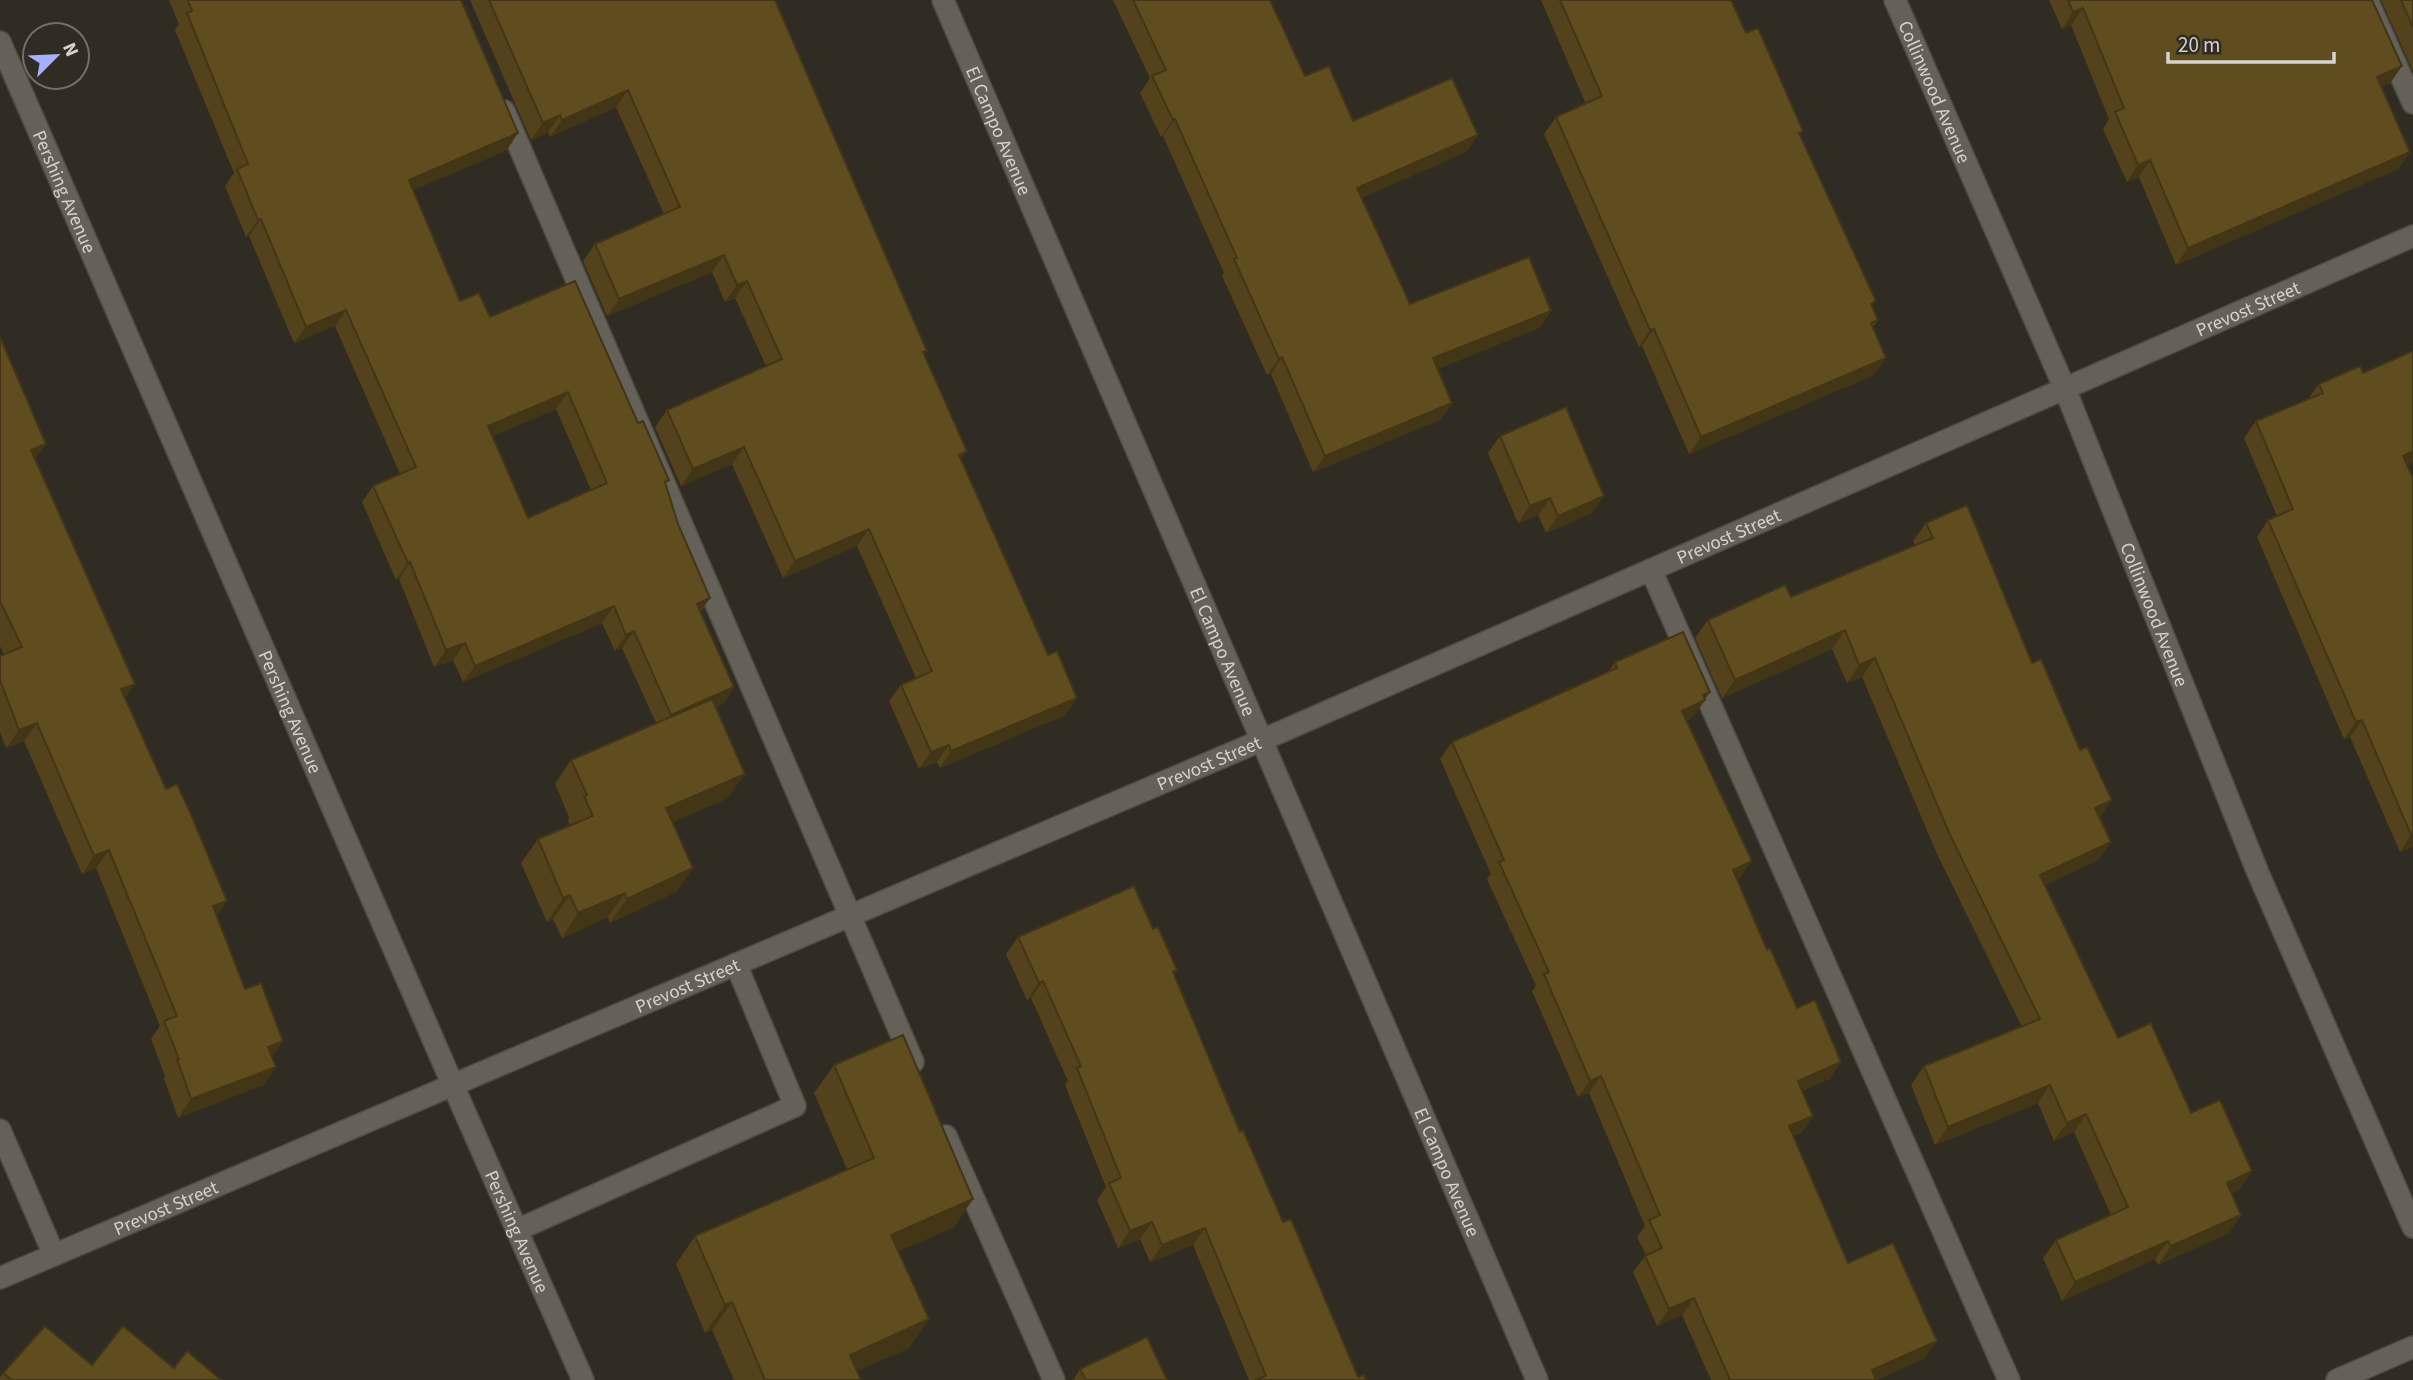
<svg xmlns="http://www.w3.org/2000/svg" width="2413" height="1380" font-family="'Source Sans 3',sans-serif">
<rect width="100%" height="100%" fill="#302c24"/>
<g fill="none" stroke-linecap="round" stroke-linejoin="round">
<defs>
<g id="service">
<polyline points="2367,0 2413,103"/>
<polyline points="504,111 913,1062"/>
<polyline points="1651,570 2009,1380"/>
<polyline points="0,1130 54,1255"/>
<polyline points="946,1136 1054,1380"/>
<polyline points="517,1230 795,1106 736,964"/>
<polyline points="2337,1380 2413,1347"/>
</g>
<g id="minor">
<path id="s1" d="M943 0 1537 1380"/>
<path id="s2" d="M1895 0 2065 389 2258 873 2413 1227"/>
<path id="s3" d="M0 42 452 1083 583 1380"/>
<path id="s4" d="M0 1278 1260 741 2413 236"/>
</g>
</defs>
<!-- service casing -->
<use href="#service" stroke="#4d4a43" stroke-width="24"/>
<!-- minor casing -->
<use href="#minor" stroke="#4d4a43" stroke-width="24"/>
<!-- service -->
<use href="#service" stroke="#656158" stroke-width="21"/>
<!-- minor -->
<use href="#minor" stroke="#656158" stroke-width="21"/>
</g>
<!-- wall -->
<g fill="#53421b" fill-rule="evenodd">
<path d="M169 0H461L507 150 413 190 460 301 490 317 666 484 678 524 710 598 701 612 734 687 723 704 715 707 728 798 673 822 693 868 676 892 610 923 608 917 562 938 553 919 547 922 521 863 538 839 570 826 568 820 569 817 555 784 571 760 656 723 622 648 615 651 602 623 463 682 453 660 434 667 399 579 396 580 362 502 373 486 400 474 335 326 294 343 249 236 246 237 225 186 234 173 175 30 179 24ZM556 409 591 490 528 518 493 436Z"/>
<polygon points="470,0 775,0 924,355 961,460 1048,655 1077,698 1065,715 940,768 937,762 919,769 889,701 901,685 916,678 857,546 783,578 732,464 681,486 655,427 667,410 766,366 735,298 725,302 712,272 607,316 583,261 595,244 664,214 616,107 550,137 548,132 531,140"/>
<polygon points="1113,0 1270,0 1305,76 1353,121 1478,135 1466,152 1361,198 1410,304 1551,311 1539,328 1437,369 1452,403 1440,420 1313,472 1271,374 1267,375 1222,276 1224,273 1163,136 1161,137 1140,93 1150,78"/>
<polygon points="1541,0 1731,0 1746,33 1800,135 1878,320 1873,327 1874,375 1689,454 1642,346 1639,347 1544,134 1556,117 1586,104"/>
<polygon points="2049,0 2372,0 2402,66 2390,83 2381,87 2410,152 2398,169 2176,265 2139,177 2127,182 2103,129 2109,119 2071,25 2062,29"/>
<polygon points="2381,0 2413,0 2413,71"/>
<polygon points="0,337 46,444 35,459 125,698 166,789 227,901 216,916 245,989 283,1041 272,1057 276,1067 263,1085 178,1118 164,1078 165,1076 151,1039 160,1026 96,868 82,874 24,741 6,748 0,732 0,656 4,654 0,646"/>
<polygon points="2363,373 2407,466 2413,846 2400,852 2350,737 2344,739 2257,537 2268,520 2277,516 2244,438 2256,421 2308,399 2319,384"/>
<polygon points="1500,436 1592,513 1546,533 1538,515 1518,523 1488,453"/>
<polygon points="1926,523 2032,663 2111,842 2098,860 2045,885 2118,1038 2191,1113 2252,1171 2239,1189 2232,1193 2241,1215 2229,1233 2158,1265 2155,1259 2062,1301 2043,1258 2056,1240 2111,1215 2074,1132 2054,1141 2038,1103 1935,1145 1911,1085 1924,1066 2022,1027 1937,854 1862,677 1847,683 1832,649 1722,698 1695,638 1708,620 1791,597 1915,546 1913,541"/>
<polygon points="1615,662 1710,692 1693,717 1686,721 1740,878 1737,880 1767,950 1797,1008 1841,1062 1829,1079 1802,1091 1813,1116 1801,1133 1794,1136 1848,1263 1925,1358 1876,1380 1711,1380 1682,1315 1657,1326 1633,1272 1646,1255 1637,1237 1645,1226 1589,1093 1578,1097 1532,991 1536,986 1487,879 1491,874 1440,759 1452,742 1608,672"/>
<polygon points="1018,937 1174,975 1240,1132 1283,1222 1358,1377 1366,1380 1249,1380 1193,1245 1150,1262 1140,1239 1118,1248 1097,1200 1106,1187 1065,1085 1068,1081 1031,998 1027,1000 1006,954"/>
<polygon points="834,1065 973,1199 954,1227 899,1251 929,1319 909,1348 857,1371 861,1380 734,1380 712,1330 705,1333 676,1264 695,1236 847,1169 814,1093"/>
<polygon points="92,1365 174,1368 221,1380 0,1380 0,1377 3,1373"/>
<polygon points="1080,1369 1167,1380 1073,1380"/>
</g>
<!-- shaded-wall -->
<g fill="#433616">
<polygon points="2083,8 2071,25 2062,29 2073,12"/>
<polygon points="2402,66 2390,83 2365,94 2377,77"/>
<polygon points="628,90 616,107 550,137 562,120"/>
<polygon points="560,115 548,132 531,140 543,123"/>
<polygon points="1175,119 1163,136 1161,137 1173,120"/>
<polygon points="518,133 507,150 397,197 409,180"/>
<polygon points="1478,135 1466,152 1345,205 1357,188"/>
<polygon points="2410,152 2398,169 2176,265 2188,248"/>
<polygon points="2150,160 2139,177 2127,182 2138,165"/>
<polygon points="261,219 249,236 246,237 258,220"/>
<polygon points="724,255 712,272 607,316 619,299"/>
<polygon points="747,281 735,298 725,302 737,285"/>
<polygon points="346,310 335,326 294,343 306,327"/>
<polygon points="1551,311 1539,328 1421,375 1433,358"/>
<polygon points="1654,329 1642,346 1639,347 1650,330"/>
<polygon points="1282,357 1271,374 1267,375 1279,359"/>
<polygon points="1886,358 1874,375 1689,454 1701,437"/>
<polygon points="568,392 556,409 477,443 488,426"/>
<polygon points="1452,403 1440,420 1313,472 1325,456"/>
<polygon points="46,444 33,462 31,450"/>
<polygon points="744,447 732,464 681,486 693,469"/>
<polygon points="967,451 955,468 959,455"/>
<polygon points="2413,451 2413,463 2391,473 2403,456"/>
<polygon points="1604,496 1592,513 1546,533 1558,516"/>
<polygon points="1550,498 1538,515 1518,523 1530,506"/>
<polygon points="869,529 857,546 783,578 795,561"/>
<polygon points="410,562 399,579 396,580 408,563"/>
<polygon points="710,598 698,615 697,604"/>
<polygon points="614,606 602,623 463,682 475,666"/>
<polygon points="1845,630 1832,649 1722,698 1735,680"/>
<polygon points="634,631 622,648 615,651 626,635"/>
<polygon points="465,643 453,660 434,667 446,650"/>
<polygon points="1875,658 1862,677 1847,683 1859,665"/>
<polygon points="135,684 122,702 121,689"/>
<polygon points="734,687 723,704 660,732 671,715"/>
<polygon points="1710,692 1703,701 1705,700 1693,717 1670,728 1682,711 1703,695"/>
<polygon points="1077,698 1065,715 940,768 951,751"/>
<polygon points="2362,720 2350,737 2344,739 2356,722"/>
<polygon points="37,723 24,741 6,748 19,730"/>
<polygon points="949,745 937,762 919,769 931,752"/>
<polygon points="745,774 728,798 650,832 666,808"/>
<polygon points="2112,800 2099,819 2095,808"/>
<polygon points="2413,834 2413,846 2400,852 2411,835"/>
<polygon points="2111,842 2098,860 2028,893 2040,875"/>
<polygon points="109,850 96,868 82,874 94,856"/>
<polygon points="1752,861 1740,878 1721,887 1733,870"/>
<polygon points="693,868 676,892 610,923 627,899"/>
<polygon points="625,893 608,917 562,938 578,913"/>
<polygon points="570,895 553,919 547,922 563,898"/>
<polygon points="227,901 214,919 213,906"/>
<polygon points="1043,981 1031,998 1027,1000 1039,983"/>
<polygon points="283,1041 270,1060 268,1047"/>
<polygon points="1841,1062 1829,1079 1786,1098 1798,1081"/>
<polygon points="276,1067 263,1085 178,1118 191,1099"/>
<polygon points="1601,1076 1589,1093 1578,1097 1590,1081"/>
<polygon points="2050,1085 2038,1103 1935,1145 1948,1127"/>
<polygon points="2086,1114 2074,1132 2054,1141 2067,1123"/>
<polygon points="1813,1116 1801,1133 1777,1143 1789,1126"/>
<polygon points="2252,1171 2239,1189 2214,1201 2227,1183"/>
<polygon points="973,1199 954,1227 872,1263 891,1235"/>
<polygon points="2241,1215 2229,1233 2158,1265 2171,1246"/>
<polygon points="1152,1222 1140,1239 1118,1248 1130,1231"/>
<polygon points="1205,1228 1193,1245 1150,1262 1162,1245"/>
<polygon points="2168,1241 2155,1259 2062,1301 2075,1282"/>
<polygon points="1694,1298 1682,1315 1657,1326 1669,1309"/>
<polygon points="732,1302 712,1330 705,1333 725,1305"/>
<polygon points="929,1319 909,1348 837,1380 850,1355"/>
<polygon points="1937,1341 1925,1358 1875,1380 1872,1370"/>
</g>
<!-- building -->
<g fill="#604d1f" stroke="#433616" stroke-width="2" fill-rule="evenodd">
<path d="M188 0H461L518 133 409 180 460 301 479 293 490 317 575 281 638 423 643 421 669 480 665 482 678 524 710 598 697 604 734 687 671 715 634 631 626 635 614 606 475 666 465 643 446 650 410 562 408 563 373 486 416 467 346 310 306 327 261 219 258 220 237 169 248 164 187 13 192 11ZM568 392 607 483 528 518 488 426Z"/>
<polygon points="489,0 775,0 927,351 923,352 967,451 959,455 1048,655 1057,651 1077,698 951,751 949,745 931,752 901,685 932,671 869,529 795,561 744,447 693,469 667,410 782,359 747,281 737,285 724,255 619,299 595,244 680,207 628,90 562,120 560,115 543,123"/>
<polygon points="1133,0 1270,0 1305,76 1329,66 1353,121 1452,78 1478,135 1357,188 1410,304 1529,257 1551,311 1433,358 1452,403 1325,456 1282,357 1279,359 1234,259 1237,258 1175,119 1173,120 1152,76 1166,70"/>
<polygon points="1560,0 1731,0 1746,33 1758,28 1803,131 1799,133 1876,301 1871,304 1878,320 1871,323 1886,358 1701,437 1654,329 1650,330 1556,117 1602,96"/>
<polygon points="2068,0 2372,0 2402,66 2377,77 2410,152 2188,248 2150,160 2138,165 2115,112 2124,108 2083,8 2073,12"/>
<polygon points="2401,0 2413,0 2413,27"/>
<polygon points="0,337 46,444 31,450 135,684 121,689 166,789 177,784 190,812 227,901 213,906 245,989 261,983 283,1041 268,1047 276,1067 191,1099 177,1059 179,1059 164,1021 177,1016 109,850 94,856 37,723 19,730 0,680 0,656 22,647 0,601"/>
<polygon points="2413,351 2413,451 2403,456 2413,478 2413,834 2411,835 2362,720 2356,722 2268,520 2293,509 2256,421 2323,393 2319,384 2360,366 2363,373"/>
<polygon points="1566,407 1604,496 1558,516 1550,498 1530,506 1500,436"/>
<polygon points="1967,505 2032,663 2041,659 2080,750 2087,747 2112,800 2095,808 2111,842 2040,875 2118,1038 2151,1023 2191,1113 2220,1100 2252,1171 2227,1183 2241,1215 2171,1246 2168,1241 2075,1282 2056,1240 2128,1207 2086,1114 2067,1123 2050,1085 1948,1127 1924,1066 2040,1019 1950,835 1875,658 1859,665 1845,630 1735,680 1708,620 1785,585 1791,597 1933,538 1926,523"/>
<polygon points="1683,632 1710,692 1703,695 1705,700 1682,711 1752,861 1733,870 1767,950 1770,948 1797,1008 1815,1000 1841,1062 1798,1081 1813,1116 1789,1126 1848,1263 1893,1243 1937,1341 1872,1370 1876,1380 1730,1380 1694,1298 1669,1309 1645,1256 1662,1248 1649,1220 1660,1215 1601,1076 1590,1081 1544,974 1549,972 1499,862 1504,860 1452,742 1617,668 1615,662"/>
<polygon points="712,699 745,774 666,808 693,868 627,899 625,893 578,913 570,895 563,898 538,839 593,816 584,796 587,795 571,760"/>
<polygon points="1134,886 1153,929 1158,927 1177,970 1173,972 1240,1132 1243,1130 1283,1222 1291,1219 1358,1377 1364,1375 1366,1380 1255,1380 1266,1376 1205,1228 1162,1245 1152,1222 1130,1231 1109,1183 1121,1178 1077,1068 1081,1066 1043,981 1039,983 1018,937"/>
<polygon points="903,1035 973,1199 891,1235 929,1319 850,1355 861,1380 765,1380 732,1302 725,1305 695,1236 874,1158 834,1065"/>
<polygon points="45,1326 92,1365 123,1326 174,1368 187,1351 221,1380 12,1380 3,1373"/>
<polygon points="1147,1337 1167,1380 1086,1380 1080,1369"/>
</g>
<g text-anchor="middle" stroke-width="7" stroke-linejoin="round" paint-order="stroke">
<!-- street labels -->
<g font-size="19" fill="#d6d3ce" stroke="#302c24">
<text dy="7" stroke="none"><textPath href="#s2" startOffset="100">Collinwood Avenue</textPath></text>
<text dy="7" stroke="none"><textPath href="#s1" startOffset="142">El Campo Avenue</textPath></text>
<text dy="7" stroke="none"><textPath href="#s3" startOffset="163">Pershing Avenue</textPath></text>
<text dy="7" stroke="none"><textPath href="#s4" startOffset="2448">Prevost Street</textPath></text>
<text dy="7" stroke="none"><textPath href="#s4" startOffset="1881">Prevost Street</textPath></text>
<text dy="7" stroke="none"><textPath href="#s2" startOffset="667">Collinwood Avenue</textPath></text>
<text dy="7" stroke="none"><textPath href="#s1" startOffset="709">El Campo Avenue</textPath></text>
<text dy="7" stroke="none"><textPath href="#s3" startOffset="730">Pershing Avenue</textPath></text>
<text dy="7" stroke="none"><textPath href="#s4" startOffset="1314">Prevost Street</textPath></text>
<text dy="7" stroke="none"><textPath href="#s4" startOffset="747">Prevost Street</textPath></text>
<text dy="7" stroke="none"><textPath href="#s1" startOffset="1276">El Campo Avenue</textPath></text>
<text dy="7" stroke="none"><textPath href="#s4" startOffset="180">Prevost Street</textPath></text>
<text dy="7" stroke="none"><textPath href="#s3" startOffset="1297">Pershing Avenue</textPath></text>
</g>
</g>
<!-- north arrow -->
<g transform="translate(56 56) rotate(66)"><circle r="33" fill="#302c24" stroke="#726f68" stroke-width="2"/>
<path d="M0-5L12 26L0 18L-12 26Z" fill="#a5b1fc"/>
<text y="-10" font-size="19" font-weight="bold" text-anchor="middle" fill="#d6d3ce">N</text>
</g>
<!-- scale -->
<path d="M2168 52v10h166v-10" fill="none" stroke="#d6d3ce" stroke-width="3.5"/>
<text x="2178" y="52" font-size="21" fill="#d6d3ce" stroke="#302c24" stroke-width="5" paint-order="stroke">20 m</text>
</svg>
